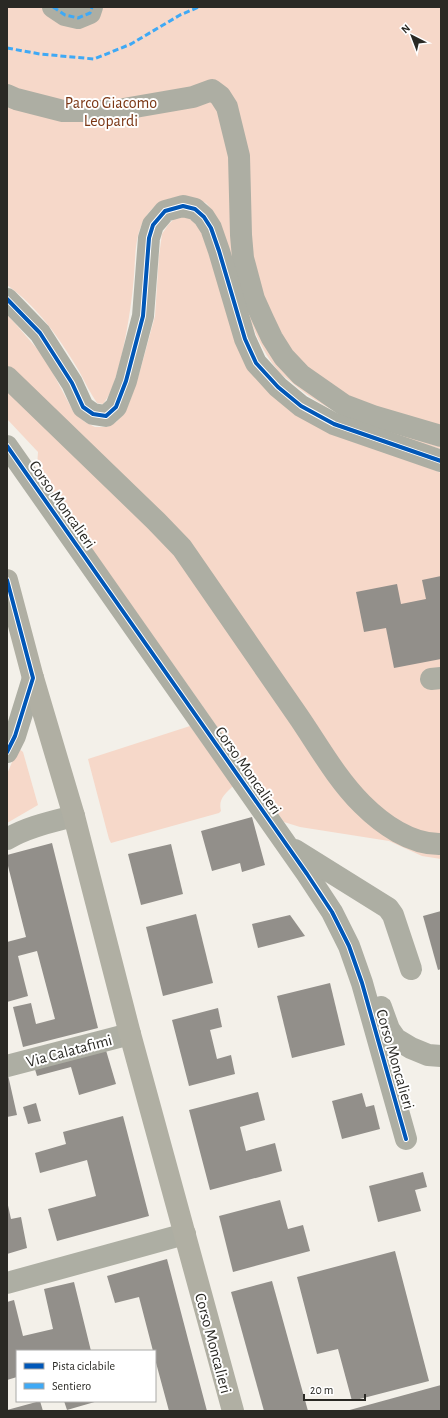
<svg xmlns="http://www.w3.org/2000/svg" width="448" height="1418" font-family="'Alegreya Sans',sans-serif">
<rect width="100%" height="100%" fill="#f3f0e9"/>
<!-- green -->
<g fill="#f6d8c9">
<path d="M7 7H441V449C388 434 332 418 290 381 285 377 279 373 276 368 255 342 246 307 235 276 229 257 220 217 206 203 204 202 200 201 197 200 178 192 155 200 145 218 133 238 136 263 133 286 131 311 119 388 103 404L97 403C90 393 85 382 79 371 60 339 38 307 7 285Z"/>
<path d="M183 215C193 219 198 225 203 235L229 319 329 432 356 443 412 460 441 473V859L422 856 389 841 300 827 284 822 40 475 37 467 38 452 7 419V314L45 358 74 413 85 422 95 427H107L116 422 125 413 131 398 140 371 155 316 159 256 162 234 168 225 175 218Z"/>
<path d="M190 726 233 786C225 794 218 799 221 811L219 813 111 843 109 839 88 759Z"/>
<polygon points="18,748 23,752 38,805 7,823 7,774"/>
</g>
<!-- building -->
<g fill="#928f8a">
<polygon points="441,576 441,659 394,668 386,628 364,632 356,592 397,584 401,604 426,599 422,580"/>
<polygon points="252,817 265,865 242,872 240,863 212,871 201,831"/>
<polygon points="52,843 98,1028 23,1047 13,1007 31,1003 36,1024 55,1019 37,951 18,956 28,996 7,1002 7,942 26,937 7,862 7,855"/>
<polygon points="171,844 183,894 141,905 128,854"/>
<polygon points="441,911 441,969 438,970 423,916"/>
<polygon points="196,914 213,983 163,996 146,927"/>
<polygon points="290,915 305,936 258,948 252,924"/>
<polygon points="330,983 345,1045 292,1058 277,996"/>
<polygon points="218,1008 222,1027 210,1030 217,1059 231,1055 235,1074 189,1086 172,1020"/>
<polygon points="105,1047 116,1084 79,1095 71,1067 37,1076 34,1066"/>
<polygon points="7,1075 8,1075 17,1115 7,1117"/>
<polygon points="258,1092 265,1120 240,1127 246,1151 275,1143 282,1171 210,1190 189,1110"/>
<polygon points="362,1093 366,1107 374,1105 380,1129 342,1139 332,1101"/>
<polygon points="36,1103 41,1121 28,1124 23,1107"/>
<polygon points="123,1116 149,1216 57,1241 48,1209 96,1196 87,1160 40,1173 35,1153 66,1144 63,1132"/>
<polygon points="423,1172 427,1187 415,1190 421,1211 378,1222 369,1186"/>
<polygon points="280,1200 288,1229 303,1225 310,1251 233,1272 219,1216"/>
<polygon points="7,1201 11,1219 21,1217 27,1248 7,1254"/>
<polygon points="395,1251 429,1381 352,1401 338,1349 317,1354 297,1277"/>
<polygon points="167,1259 189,1343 207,1411 169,1411 155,1359 155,1351 153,1351 139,1297 115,1303 107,1276"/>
<polygon points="272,1281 308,1411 264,1411 231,1292"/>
<polygon points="74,1282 91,1351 17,1351 17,1377 7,1380 7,1302 14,1300 23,1336 53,1329 44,1289"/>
<polygon points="441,1385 441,1411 346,1411"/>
<polygon points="40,1401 43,1411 7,1411 7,1410"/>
<polygon points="64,1401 98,1401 67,1410"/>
</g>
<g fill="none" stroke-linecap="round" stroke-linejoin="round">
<!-- minor -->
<g stroke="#adaea3" stroke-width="22">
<polyline points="53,7 65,15 78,18 90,13 92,7"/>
<polyline points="7,95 16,99 63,111 112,111 193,97 212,90 220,96 227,107 239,156 241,235 243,258 254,299 263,319 272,338 284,357 301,375 344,405 373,416 441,436"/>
<polyline points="7,299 40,333 72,383 83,407 93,414 106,416 116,407 126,381 143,316 149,238 153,225 165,211 183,206 195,209 204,217 211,228 219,251 245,339 256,363 278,387 301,406 334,424 441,461"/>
<path d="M7 377 156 521 182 548C221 604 259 660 298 716 318 745 336 778 362 804 382 824 411 845 441 844"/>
<polyline points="7,446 307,874 332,912 349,946 362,983 406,1139"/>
<polyline points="431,679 441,678"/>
<polyline points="7,752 15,736 33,678"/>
<path d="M7 839C27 827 51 822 74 816"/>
<polyline points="295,850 388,908 393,915 411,969"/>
<polyline points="381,1007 389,1029 396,1039 411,1048 428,1055 441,1056"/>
<polyline points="7,1066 130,1034"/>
<polyline points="7,1283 185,1234"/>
</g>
<!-- major -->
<polyline stroke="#b0afa3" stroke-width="22" points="7,580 33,678 74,816 130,1034 233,1411"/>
<!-- quiet -->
<g stroke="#3fa9f5" stroke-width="3" stroke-dasharray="6 3" stroke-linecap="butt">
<polyline points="53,7 65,15 78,18 90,13 92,7"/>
<polyline points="7,48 40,54 94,59 131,44 180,15 199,7"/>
</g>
<defs>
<g id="cycleway">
<polyline points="7,299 40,333 72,383 83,407 93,414 106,416 116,407 126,381 143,316 149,238 153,225 165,211 183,206 195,209 204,217 211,228 219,251 245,339 256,363 278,387 301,406 334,424 441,461"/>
<polyline points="7,446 307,874 332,912 349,946 362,983 406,1139"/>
<polyline points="7,580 33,678 15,736 7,752"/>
</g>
</defs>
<!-- cycleway casing -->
<use href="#cycleway" stroke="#fff" stroke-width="6"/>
<!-- cycleway -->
<use href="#cycleway" stroke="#0057b8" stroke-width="4"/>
</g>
<g text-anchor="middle" stroke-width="4" stroke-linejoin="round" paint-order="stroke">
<!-- park labels -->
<g font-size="16" fill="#7a3614" stroke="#fff">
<text x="111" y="108">Parco Giacomo<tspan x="111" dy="18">Leopardi</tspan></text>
</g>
<!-- street labels -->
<g font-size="16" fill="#2a2924" stroke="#fff">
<text transform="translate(63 504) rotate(55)" y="6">Corso Moncalieri</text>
<text transform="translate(249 770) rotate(55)" y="6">Corso Moncalieri</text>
<text transform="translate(69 1050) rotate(-15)" y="6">Via Calatafimi</text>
<text transform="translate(396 1059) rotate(74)" y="6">Corso Moncalieri</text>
<text transform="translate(214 1343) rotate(75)" y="6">Corso Moncalieri</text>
</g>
</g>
<!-- border -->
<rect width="448" height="1418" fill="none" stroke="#2a2924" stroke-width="16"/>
<!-- legend -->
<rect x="16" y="1350" width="140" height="52" fill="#ffffff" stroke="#aaa9a7"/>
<rect x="24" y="1363" width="20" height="6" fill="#0057b8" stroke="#aaa9a7"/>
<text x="52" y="1370" font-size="12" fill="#2a2924">Pista ciclabile</text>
<rect x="24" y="1383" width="20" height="6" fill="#3fa9f5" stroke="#aaa9a7"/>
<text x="52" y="1390" font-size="12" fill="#2a2924">Sentiero</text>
<!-- north arrow -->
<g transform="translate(412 36) rotate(318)" stroke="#ffffff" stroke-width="3" paint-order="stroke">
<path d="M0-3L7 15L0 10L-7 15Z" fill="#2a2924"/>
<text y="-6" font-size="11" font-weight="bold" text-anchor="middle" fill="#2a2924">N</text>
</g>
<!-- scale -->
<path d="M304 1394v6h61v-6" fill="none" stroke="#2a2924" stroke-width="2"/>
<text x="310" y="1394" font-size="12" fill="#2a2924" stroke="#ffffff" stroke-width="3" paint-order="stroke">20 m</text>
</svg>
